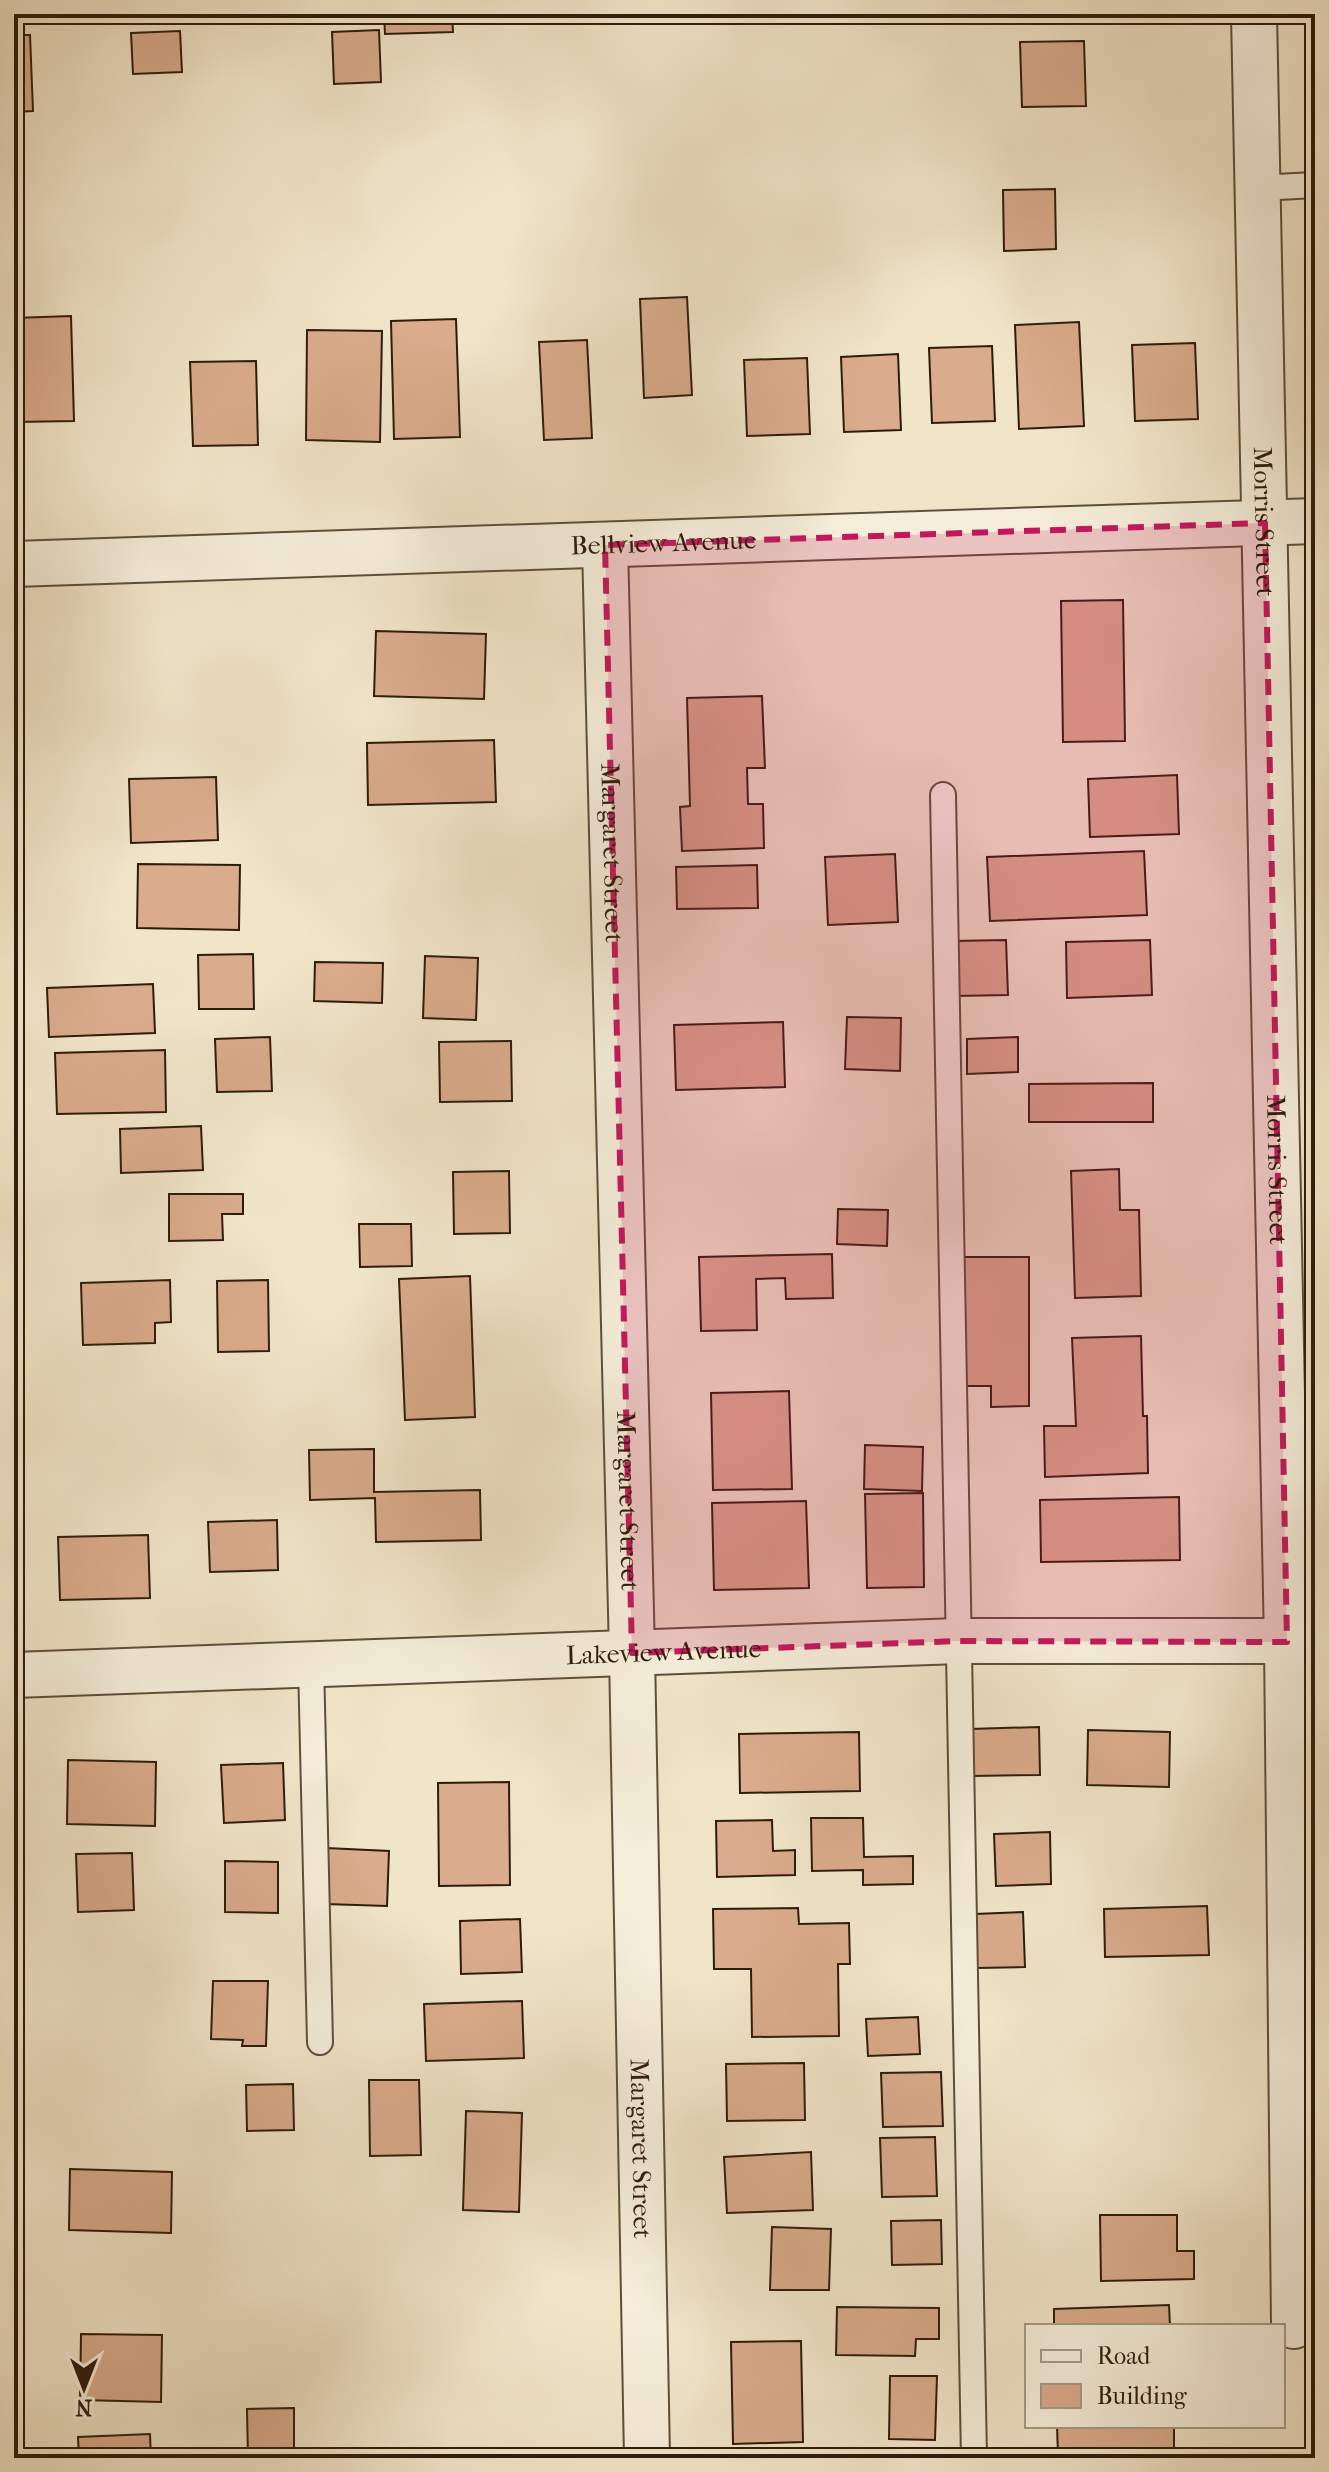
<svg xmlns="http://www.w3.org/2000/svg" width="1329" height="2472" font-family="'IM FELL French Canon',serif">
<rect width="100%" height="100%" fill="#f1e5c8"/>
<filter id="stains"><feTurbulence type="fractalNoise" baseFrequency=".0025" numOctaves="4"/><feColorMatrix values="0 0 0 0 .2 0 0 0 0 .09 0 0 0 0 .02 0 0 0 .5 -.17"/></filter>
<radialGradient id="worn" r=".72"><stop offset=".6" stop-color="#630" stop-opacity="0"/><stop offset="1" stop-color="#630" stop-opacity=".3"/></radialGradient>
<!-- building -->
<g fill="#daab8c" stroke="#2e1c0b" stroke-width="2">
<polygon points="83,14 154,14 155,22 83,24"/>
<polygon points="384,14 452,14 453,32 385,34"/>
<polygon points="379,30 381,82 334,84 332,32"/>
<polygon points="180,31 182,72 133,74 131,33"/>
<polygon points="14,35 30,35 33,111 14,112"/>
<polygon points="1084,41 1086,106 1022,107 1020,42"/>
<polygon points="1055,189 1056,249 1004,251 1003,190"/>
<rect x="14" y="244" width="8" height="37"/>
<polygon points="687,297 692,395 644,398 640,299"/>
<polygon points="71,316 74,421 14,422 14,318"/>
<polygon points="456,319 460,437 394,439 391,321"/>
<polygon points="1079,322 1084,426 1019,429 1015,325"/>
<polygon points="307,330 382,331 380,442 306,440"/>
<polygon points="587,340 592,438 544,440 539,342"/>
<polygon points="1195,343 1198,419 1135,421 1132,345"/>
<polygon points="992,346 995,421 932,423 929,348"/>
<polygon points="898,354 901,430 844,432 841,357"/>
<polygon points="807,358 810,434 747,436 744,360"/>
<polygon points="256,361 258,445 193,446 190,362"/>
<polygon points="1123,600 1125,741 1063,742 1061,601"/>
<polygon points="376,631 486,634 484,699 374,696"/>
<polygon points="762,696 765,768 747,768 748,804 763,804 764,848 682,851 680,807 690,806 687,698"/>
<polygon points="494,740 496,802 368,805 367,743"/>
<polygon points="1177,775 1179,834 1090,837 1088,779"/>
<polygon points="216,777 218,840 131,843 129,779"/>
<polygon points="1144,851 1147,915 990,921 987,857"/>
<polygon points="895,854 898,922 828,925 825,857"/>
<polygon points="138,864 240,865 239,930 137,928"/>
<polygon points="757,865 758,908 677,909 676,867"/>
<polygon points="1006,940 1008,995 954,996 953,941"/>
<polygon points="1150,940 1152,995 1067,998 1066,942"/>
<polygon points="253,954 254,1009 199,1009 198,955"/>
<polygon points="425,956 478,958 476,1020 423,1018"/>
<polygon points="315,962 383,963 382,1003 314,1001"/>
<polygon points="153,984 155,1033 49,1037 47,988"/>
<polygon points="847,1017 901,1018 900,1071 845,1069"/>
<polygon points="783,1022 785,1087 676,1090 674,1025"/>
<polygon points="270,1037 272,1091 217,1092 215,1039"/>
<polygon points="1018,1037 1018,1072 967,1074 967,1039"/>
<polygon points="511,1041 512,1101 440,1102 439,1042"/>
<polygon points="165,1050 166,1112 57,1114 55,1053"/>
<polygon points="1153,1083 1153,1122 1029,1122 1029,1084"/>
<polygon points="201,1126 203,1170 121,1173 120,1129"/>
<polygon points="1119,1169 1120,1210 1139,1210 1141,1296 1075,1298 1071,1171"/>
<polygon points="509,1171 510,1233 454,1234 453,1172"/>
<polygon points="169,1194 243,1194 243,1214 222,1214 223,1240 169,1241"/>
<polygon points="838,1209 888,1210 887,1246 837,1244"/>
<polygon points="359,1224 411,1224 412,1266 360,1267"/>
<polygon points="832,1254 833,1298 786,1299 785,1278 756,1279 757,1330 701,1331 699,1257"/>
<polygon points="962,1257 1029,1257 1029,1406 991,1407 991,1386 966,1386"/>
<polygon points="470,1276 475,1417 405,1420 399,1279"/>
<polygon points="170,1280 171,1322 155,1323 155,1343 83,1345 81,1283"/>
<polygon points="268,1280 269,1351 218,1352 217,1281"/>
<polygon points="1141,1336 1143,1416 1147,1416 1148,1473 1045,1477 1044,1426 1076,1426 1072,1338"/>
<polygon points="789,1391 792,1489 713,1490 711,1393"/>
<polygon points="865,1445 923,1447 922,1491 864,1489"/>
<polygon points="374,1449 374,1492 480,1490 481,1540 376,1542 375,1498 310,1500 309,1450"/>
<polygon points="923,1493 924,1587 867,1588 865,1494"/>
<polygon points="1179,1497 1180,1560 1041,1562 1040,1500"/>
<polygon points="806,1501 809,1588 714,1590 712,1503"/>
<polygon points="277,1520 278,1570 210,1572 208,1522"/>
<polygon points="148,1535 150,1598 60,1600 58,1537"/>
<polygon points="1039,1727 1040,1775 971,1776 970,1729"/>
<polygon points="1088,1730 1170,1732 1169,1787 1087,1785"/>
<polygon points="859,1732 860,1791 740,1793 739,1734"/>
<polygon points="68,1760 156,1762 155,1826 67,1824"/>
<polygon points="283,1763 285,1820 224,1823 221,1765"/>
<polygon points="509,1782 510,1885 439,1886 438,1783"/>
<polygon points="811,1818 863,1818 864,1857 913,1856 913,1884 863,1885 863,1870 812,1871"/>
<polygon points="772,1820 773,1851 795,1850 795,1875 717,1877 716,1821"/>
<polygon points="1050,1832 1051,1884 996,1886 994,1834"/>
<polygon points="326,1848 389,1851 387,1906 325,1904"/>
<polygon points="132,1853 134,1910 78,1912 76,1854"/>
<polygon points="225,1861 278,1862 278,1913 225,1912"/>
<polygon points="1207,1906 1209,1955 1105,1957 1104,1909"/>
<polygon points="798,1908 799,1924 849,1923 850,1964 838,1964 839,2036 752,2037 751,1969 714,1969 713,1909"/>
<polygon points="1023,1912 1025,1967 977,1968 975,1914"/>
<polygon points="520,1919 522,1972 461,1974 460,1921"/>
<polygon points="213,1981 268,1981 266,2046 242,2046 243,2040 211,2039"/>
<polygon points="522,2001 524,2058 426,2061 424,2004"/>
<polygon points="918,2017 920,2054 868,2056 866,2019"/>
<polygon points="804,2063 805,2120 727,2121 726,2064"/>
<polygon points="941,2072 943,2126 883,2127 881,2073"/>
<polygon points="369,2080 419,2080 421,2155 370,2156"/>
<polygon points="293,2084 294,2130 247,2131 246,2085"/>
<polygon points="466,2111 522,2113 519,2212 463,2210"/>
<polygon points="935,2137 937,2196 882,2197 880,2138"/>
<polygon points="811,2152 813,2210 727,2213 724,2157"/>
<polygon points="70,2169 172,2172 171,2233 69,2230"/>
<polygon points="1100,2215 1177,2215 1177,2251 1194,2251 1194,2279 1101,2281"/>
<polygon points="941,2220 942,2264 892,2265 891,2221"/>
<polygon points="772,2227 831,2229 829,2290 770,2290"/>
<polygon points="1169,2305 1170,2326 1054,2326 1054,2309"/>
<polygon points="837,2307 939,2308 939,2339 916,2339 915,2356 836,2355"/>
<polygon points="81,2334 162,2335 161,2402 80,2400"/>
<polygon points="801,2341 803,2442 733,2444 731,2342"/>
<polygon points="890,2376 937,2376 935,2440 889,2439"/>
<polygon points="294,2408 294,2458 248,2458 247,2409"/>
<polygon points="1057,2426 1174,2426 1174,2450 1058,2455"/>
<polygon points="150,2434 151,2458 79,2458 78,2437"/>
</g>
<g fill="none" stroke-linecap="round" stroke-linejoin="round">
<defs>
<g id="lane">
<polyline points="1258,188 1315,185"/>
<polyline points="943,795 974,2458"/>
<polyline points="311,1664 320,2042"/>
</g>
<g id="street">
<path id="s1" d="M1254 14 1287 1642 1294 2326"/>
<path id="s2" d="M605 545 632 1653 647 2458"/>
<path id="s3" d="M14 564 1315 521"/>
<path id="s4" d="M14 1675 959 1641H1315"/>
</g>
</defs>
<!-- lane casing -->
<use href="#lane" stroke="#5f4e3a" stroke-width="28"/>
<!-- street casing -->
<use href="#street" stroke="#5f4e3a" stroke-width="48"/>
<!-- lane -->
<use href="#lane" stroke="#f6eedb" stroke-width="24"/>
<!-- street -->
<use href="#street" stroke="#f6eedb" stroke-width="44"/>
</g>
<!-- marked area -->
<path fill="#c2185b" fill-opacity="0.2" stroke="#c2185b" stroke-width="6" stroke-dasharray="16 10" stroke-linejoin="round" d="M1265 523 1287 1642 959 1641 632 1653 605 545Z"/>
<g text-anchor="middle" stroke-width="8" stroke-linejoin="round" paint-order="stroke">
<!-- street labels -->
<g font-size="26" fill="#2e1c0b" stroke="#f6eedb">
<text dy="9" stroke="none"><textPath href="#s1" startOffset="508">Morris Street</textPath></text>
<text dy="9" stroke="none"><textPath href="#s3" startOffset="650">Bellview Avenue</textPath></text>
<text dy="9" stroke="none"><textPath href="#s2" startOffset="308">Margaret Street</textPath></text>
<text dy="9" stroke="none"><textPath href="#s1" startOffset="1156">Morris Street</textPath></text>
<text dy="9" stroke="none"><textPath href="#s2" startOffset="956">Margaret Street</textPath></text>
<text dy="9" stroke="none"><textPath href="#s4" startOffset="650">Lakeview Avenue</textPath></text>
<text dy="9" stroke="none"><textPath href="#s2" startOffset="1604">Margaret Street</textPath></text>
</g>
</g>
<!-- margin -->
<rect width="1329" height="2472" fill="none" stroke="#f1e5c8" stroke-width="48"/>
<rect x="16" y="16" width="1297" height="2440" fill="none" stroke="#2e1c0b" stroke-width="4"/>
<rect x="24" y="24" width="1281" height="2424" fill="none" stroke="#2e1c0b" stroke-width="2"/>
<!-- legend -->
<rect x="1025" y="2324" width="260" height="104" fill="#f6eedb" stroke="#a69a88" stroke-width="2"/>
<rect x="1041" y="2350" width="40" height="12" fill="#f6eedb" stroke="#a69a88" stroke-width="2"/>
<text x="1097" y="2364" font-size="24" fill="#2e1c0b">Road</text>
<rect x="1041" y="2384" width="40" height="24" fill="#daab8c" stroke="#a69a88" stroke-width="2"/>
<text x="1097" y="2404" font-size="24" fill="#2e1c0b">Building</text>
<!-- north arrow -->
<g transform="translate(84 2388) rotate(180)" stroke="#f6eedb" stroke-width="6" paint-order="stroke">
<path d="M0-6L14 30L0 20L-14 30Z" fill="#2e1c0b"/>
<text y="-12" font-size="22" font-weight="bold" text-anchor="middle" fill="#2e1c0b">N</text>
</g>
<rect width="100%" height="100%" filter="url(#stains)"/>
<rect width="100%" height="100%" fill="url(#worn)"/>
</svg>
